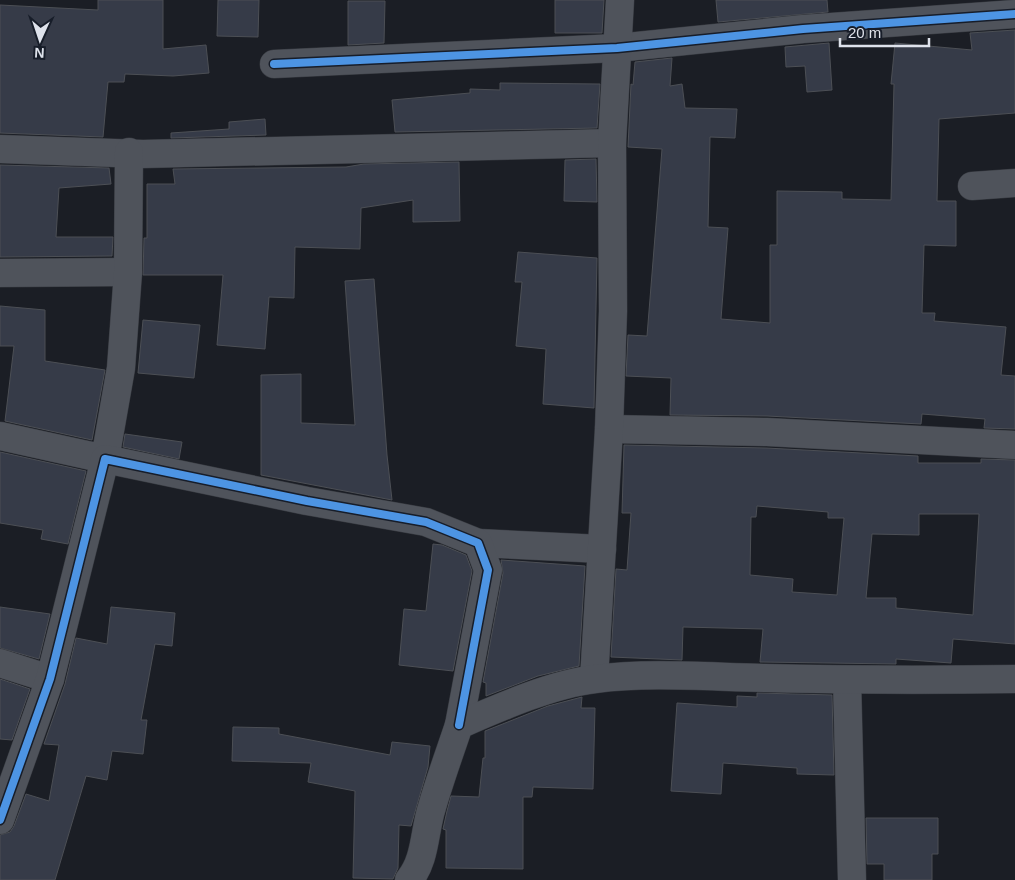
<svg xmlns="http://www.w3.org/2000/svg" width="1015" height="880" font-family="Arial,sans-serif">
<rect width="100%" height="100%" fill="#1b1e25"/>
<!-- building -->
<g fill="#363b48" stroke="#4c4f55" fill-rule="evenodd">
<polygon points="98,0 163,0 163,49 206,45 209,73 173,76 125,74 124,82 108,82 103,137 0,133 0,5 98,10"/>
<polygon points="218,0 259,0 258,37 217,36"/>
<polygon points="555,0 604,0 602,33 555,33"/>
<polygon points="716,0 827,0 828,12 718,22"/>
<polygon points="348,1 385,1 384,43 348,45"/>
<polygon points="1015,30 1015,113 939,119 937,201 956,201 956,246 924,245 922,313 935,313 934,321 1006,327 1001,375 1015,376 1015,429 984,428 985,419 922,414 921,424 767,416 670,415 671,378 626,376 628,335 647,336 662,149 628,147 631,84 633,85 635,62 672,58 670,86 682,84 685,108 737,109 735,138 710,137 708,227 728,228 721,319 770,323 770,245 777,245 777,191 842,192 842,199 891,200 894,84 891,84 895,43 972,50 970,33"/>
<polygon points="829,43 832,90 807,92 805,66 786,67 785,47"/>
<polygon points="500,83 600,84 597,128 395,132 392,100 470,93 470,89 500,90"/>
<polygon points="265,119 266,135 171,138 171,133 229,129 229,122"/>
<polygon points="596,159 597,202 564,201 565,160"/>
<polygon points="459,162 460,221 413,222 413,200 361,208 360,249 295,247 294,298 269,297 265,349 217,345 223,275 143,275 144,238 147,238 147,184 175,184 173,169 346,167 364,164"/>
<polygon points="0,165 109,168 111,184 59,188 56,237 113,237 112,256 0,257"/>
<polygon points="518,252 597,258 594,408 543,404 546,349 516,346 522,282 515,282"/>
<polygon points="374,279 387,455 392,500 261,475 261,375 301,374 301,423 355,425 345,281"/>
<polygon points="0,306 45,310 45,361 105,370 92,440 5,421 14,346 0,346"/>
<polygon points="143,320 200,325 194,378 138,373"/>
<polygon points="125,434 182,442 179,459 123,447"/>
<path d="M624 445 766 448 918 456V463H981V459L1015 460V644L953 639 951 663 896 659V664L760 662 763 629 683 627 682 660 611 657 616 569 627 570 631 513H622ZM757 506 828 512V518H844L837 595 792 592 793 579 750 575 751 517H756ZM919 514H979L973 615 896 608V598H866L872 534 919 535Z"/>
<polygon points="0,452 86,471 68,544 41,539 43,530 0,523"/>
<polygon points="433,544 442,545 466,555 472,571 453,671 399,665 404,609 426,611"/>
<polygon points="501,560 585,566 579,666 538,676 486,696 486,683 483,682 503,573"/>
<polygon points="0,607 50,614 39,659 0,648"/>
<polygon points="111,607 175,613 172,646 155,644 141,720 147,720 143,754 112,751 107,780 86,776 55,880 0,880 0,835 10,832 14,826 26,794 49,801 59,745 44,744 65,684 76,638 107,644"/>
<polygon points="0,679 30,689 12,740 0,739"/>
<polygon points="757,693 832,695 834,775 797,774 797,768 723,763 721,794 671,791 677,703 737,707 737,696 757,697"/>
<polygon points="582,697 581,708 595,708 593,789 533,787 532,797 523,797 523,869 446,868 446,830 443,829 447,811 451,796 479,797 483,758 485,758 485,731 548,706"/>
<polygon points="233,727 279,728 279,734 390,755 392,742 430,746 428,767 411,826 399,825 398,868 393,879 353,878 355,791 308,782 311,763 232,761"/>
<polygon points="866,818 938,818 938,854 932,854 932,880 884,880 884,864 867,864"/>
</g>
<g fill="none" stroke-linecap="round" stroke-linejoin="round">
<defs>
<g id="minor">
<polyline points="274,64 617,48 803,29 1015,14"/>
<polyline points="0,149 143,154 612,143"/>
<polyline points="972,186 1015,183"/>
<polyline points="0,273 128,272"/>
<polyline points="609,429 767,432 1015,445"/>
<polyline points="0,436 105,459 121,368 128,272 129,152"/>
<polyline points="478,543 602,549"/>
<polyline points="0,663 50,679"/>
<polyline points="594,679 609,429 613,311 612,143 620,0"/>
<polyline points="847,680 852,880"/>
<polyline points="0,820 50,679 105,459 307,501 426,522 478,543 488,570 459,725"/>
<path d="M409 880C426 860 424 831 432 807 440 779 450 752 459 725 498 708 552 684 595 679 650 672 709 677 765 678 848 680 932 680 1015 679"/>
</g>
</defs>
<!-- minor casing -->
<use href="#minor" stroke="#373a40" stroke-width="29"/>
<!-- minor -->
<use href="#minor" stroke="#4f535b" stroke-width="28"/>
<defs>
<g id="cycleway">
<polyline points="274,64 617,48 803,29 1015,14"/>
<polyline points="0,820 50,679 105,459 307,501 426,522 478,543 488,570 459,725"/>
</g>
</defs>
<!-- cycleway casing -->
<use href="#cycleway" stroke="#171d29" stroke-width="11"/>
<!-- cycleway -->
<use href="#cycleway" stroke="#4d94e3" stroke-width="8"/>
</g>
<!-- north arrow -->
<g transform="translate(40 40) rotate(183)" stroke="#171d29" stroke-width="4" paint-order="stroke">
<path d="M0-4L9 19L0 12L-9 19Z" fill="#dee2eb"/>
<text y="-8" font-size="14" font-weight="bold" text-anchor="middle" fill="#dee2eb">N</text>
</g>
<!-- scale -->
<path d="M840 38v8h89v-8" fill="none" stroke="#dee2eb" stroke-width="2.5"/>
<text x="848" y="38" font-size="15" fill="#dee2eb" stroke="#171d29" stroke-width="4" paint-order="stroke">20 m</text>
</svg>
